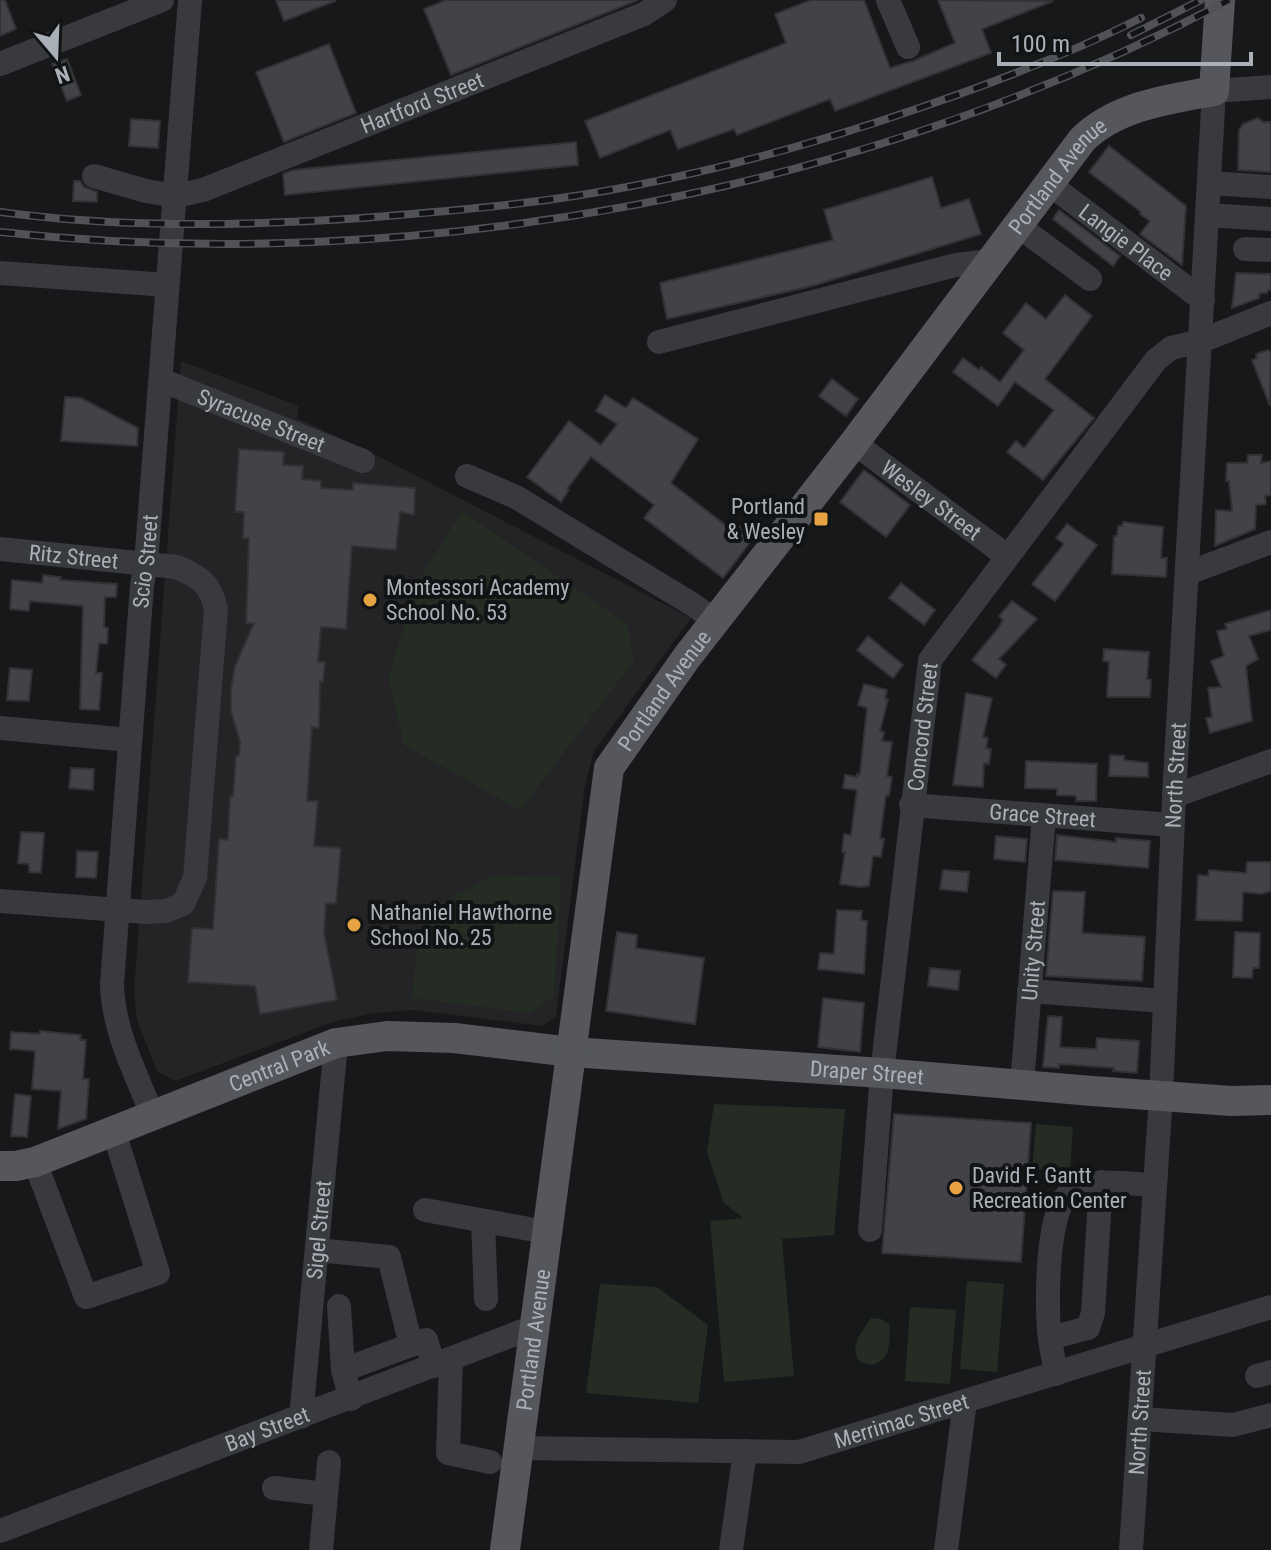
<svg xmlns="http://www.w3.org/2000/svg" width="1271" height="1550" font-family="'Roboto Condensed',sans-serif">
<rect width="100%" height="100%" fill="#171819"/>
<!-- built -->
<polygon fill="#242426" points="181,361 299,406 297,418 382,458 691,618 594,751 585,785 556,1016 543,1026 414,1010 374,1013 333,1022 175,1081 157,1071 137,1020 134,991"/>
<!-- green -->
<g fill="#242c24">
<polygon points="462,511 627,624 634,661 520,810 404,745 388,678 416,585"/>
<polygon points="494,875 561,877 554,996 530,1013 412,998 417,945 439,904"/>
<polygon points="714,1104 845,1109 834,1235 782,1239 794,1376 724,1382 710,1221 743,1218 724,1203 707,1152"/>
<polygon points="1036,1124 1073,1127 1070,1172 1032,1169"/>
<polygon points="967,1281 1004,1284 997,1372 960,1369"/>
<polygon points="600,1284 657,1287 708,1325 698,1403 586,1393"/>
<polygon points="910,1307 956,1310 950,1384 905,1381"/>
<path d="M871 1318 881 1319 890 1325C889 1342 892 1358 873 1365L860 1362C848 1347 862 1332 871 1318Z"/>
</g>
<!-- building -->
<g fill="#424346" stroke="#323235" stroke-width="2">
<polygon points="0,0 5,0 16,29 0,36"/>
<polygon points="276,0 335,0 335,1 284,21"/>
<polygon points="446,0 638,0 451,75 424,9"/>
<polygon points="811,0 864,0 890,68 913,61 955,43 938,0 1053,1 982,29 991,53 835,111 830,99 737,135 734,129 678,149 670,130 600,158 585,121 786,43 775,14"/>
<polygon points="329,44 356,113 284,142 256,72"/>
<polygon points="67,59 81,95 67,101 52,64"/>
<polygon points="1258,118 1263,122 1271,122 1271,172 1238,170 1239,130 1243,124"/>
<polygon points="131,119 160,121 158,148 129,146"/>
<polygon points="576,142 578,165 285,195 283,174 293,170"/>
<polygon points="1109,146 1186,206 1182,265 1140,234 1150,221 1140,214 1141,212 1089,172"/>
<polygon points="932,177 941,208 969,199 981,234 812,286 667,319 660,283 833,240 824,210"/>
<polygon points="74,181 80,181 84,187 97,192 97,202 73,201"/>
<polygon points="1059,210 1120,256 1113,266 1053,219"/>
<polygon points="1236,273 1271,274 1271,290 1268,290 1267,293 1260,293 1259,298 1232,308"/>
<polygon points="1065,295 1092,316 1045,379 1094,418 1043,480 1007,452 1016,441 1024,448 1054,410 1015,382 998,406 953,372 963,358 979,370 981,367 1000,382 1024,350 1003,333 1026,303 1046,319"/>
<polygon points="1268,350 1271,352 1270,406 1252,360 1257,358 1256,354"/>
<polygon points="832,379 858,399 846,416 819,396"/>
<polygon points="605,395 626,408 633,398 698,439 671,483 733,531 738,525 754,537 723,578 644,518 654,505 591,457 567,489 569,490 561,502 527,477 569,421 601,445 617,424 596,411"/>
<polygon points="65,397 81,398 138,428 137,446 61,441"/>
<polygon points="239,449 284,452 283,465 303,466 302,479 321,481 321,488 353,490 353,483 415,488 414,515 400,512 396,550 352,546 346,629 321,627 318,662 325,662 323,682 320,681 319,728 312,727 307,801 318,801 314,846 341,848 336,904 326,903 324,932 337,1000 260,1014 255,986 188,982 192,928 213,929 219,839 228,840 230,796 233,797 236,756 239,755 240,741 231,711 231,689 235,666 254,623 246,623 249,538 243,538 244,512 235,512"/>
<polygon points="1248,455 1262,455 1261,463 1271,461 1271,495 1265,496 1266,504 1256,505 1255,529 1215,546 1216,510 1232,511 1229,481 1226,481 1227,463 1247,463"/>
<polygon points="864,470 910,505 886,537 840,502"/>
<polygon points="1123,522 1163,527 1161,558 1167,558 1166,577 1112,574 1114,536 1117,536 1118,526 1122,526"/>
<polygon points="1067,524 1097,545 1055,601 1032,584 1064,544 1056,538"/>
<polygon points="43,575 61,577 60,580 117,584 116,597 105,597 104,627 108,628 107,644 99,643 96,673 102,673 99,710 80,709 83,606 30,601 29,611 10,609 12,580 42,583"/>
<polygon points="901,583 935,610 924,625 889,598"/>
<polygon points="1012,601 1037,619 999,659 1006,665 996,678 972,660 999,627 1003,620 999,616"/>
<polygon points="1271,610 1271,630 1249,636 1258,659 1246,666 1252,721 1210,733 1206,718 1212,717 1208,688 1221,687 1211,661 1224,656 1217,631 1227,629 1225,624"/>
<polygon points="868,636 903,665 893,678 857,650"/>
<polygon points="1104,649 1149,652 1147,679 1151,680 1150,697 1107,697 1109,662 1103,661"/>
<polygon points="10,668 32,670 29,701 7,700"/>
<polygon points="864,684 887,690 885,699 888,699 880,731 884,732 882,741 892,742 887,776 892,777 889,796 886,795 880,838 884,839 881,857 873,856 869,886 860,887 840,884 845,852 842,852 844,834 851,835 857,790 843,788 845,775 857,777 857,774 860,774 867,708 858,705"/>
<polygon points="966,693 992,698 983,737 988,738 986,748 991,749 989,764 984,763 983,787 953,785"/>
<polygon points="1110,755 1124,756 1124,760 1148,763 1148,777 1109,776"/>
<polygon points="1026,761 1097,764 1096,801 1076,801 1076,796 1057,795 1057,789 1025,788"/>
<polygon points="71,768 94,769 93,790 69,788"/>
<polygon points="21,832 44,833 41,873 29,872 29,864 18,863"/>
<polygon points="1057,835 1116,842 1116,838 1150,841 1148,868 1055,860"/>
<polygon points="996,836 1027,839 1025,862 994,859"/>
<polygon points="77,851 98,852 96,878 76,877"/>
<polygon points="1247,862 1271,862 1271,891 1262,894 1243,892 1242,921 1196,920 1198,875 1208,876 1209,870 1246,873"/>
<polygon points="943,870 969,872 967,892 940,889"/>
<polygon points="1053,891 1085,892 1082,933 1145,937 1142,981 1046,976"/>
<polygon points="837,910 862,911 861,920 867,921 864,974 818,969 820,953 834,954"/>
<polygon points="617,932 637,935 636,948 704,958 695,1024 606,1011"/>
<polygon points="1235,932 1260,933 1259,968 1253,968 1252,978 1233,977"/>
<polygon points="930,968 960,971 958,990 928,986"/>
<polygon points="823,998 864,1003 860,1052 818,1047"/>
<polygon points="1048,1016 1062,1017 1060,1047 1096,1049 1097,1038 1139,1041 1137,1073 1113,1071 1114,1068 1059,1064 1059,1068 1043,1067"/>
<polygon points="40,1031 81,1035 80,1040 86,1040 83,1079 89,1079 86,1119 58,1129 61,1091 32,1089 35,1051 10,1049 11,1032 40,1034"/>
<polygon points="15,1094 31,1096 27,1137 11,1136"/>
<polygon points="894,1114 1031,1123 1021,1262 882,1253"/>
</g>
<g fill="none" stroke-linecap="round" stroke-linejoin="round">
<!-- minor -->
<g stroke="#393a3e" stroke-width="24">
<polyline points="888,0 908,47"/>
<polyline points="0,64 162,0"/>
<path id="s1" d="M94 176 146 191 175 196 203 190 644 14 665 0"/>
<path id="s2" d="M1048 183 1203 300"/>
<polyline points="1209,183 1271,187"/>
<polyline points="1207,215 1271,219"/>
<polyline points="1017,225 1090,279"/>
<polyline points="1245,249 1271,250"/>
<polyline points="0,273 167,285"/>
<polyline points="659,342 956,265 990,261"/>
<path id="s3" d="M161 380 363 461"/>
<path id="s4" d="M854 443 1007 556"/>
<polyline points="467,476 516,497 695,606 715,621"/>
<path id="s5" d="M0 549 177 567C201 578 210 583 216 609L195 878 183 904 166 911 146 912 0 901"/>
<polyline points="1188,573 1271,542"/>
<polyline points="0,728 130,740"/>
<polyline points="1174,796 1271,761"/>
<path id="s6" d="M911 805 1172 825"/>
<polyline points="1029,991 1165,1001"/>
<path id="s7" d="M1022 1084 1044 816"/>
<path id="s8" d="M153 1117C136 1073 113 1031 112 984L142 585 146 563 190 0"/>
<polyline points="35,1162 86,1297 158,1273 114,1132"/>
<polyline points="425,1210 546,1232"/>
<polyline points="483,1221 486,1299"/>
<path id="s9" d="M870 1230 882 1073 930 660 1156 360 1171 348 1201 341 1271 313"/>
<polyline points="317,1250 389,1257 411,1345 426,1340 434,1366"/>
<polyline points="339,1306 343,1370"/>
<polyline points="1050,1338 1088,1328 1093,1313 1101,1182"/>
<polyline points="451,1360 448,1453 490,1462"/>
<path d="M1056 1374C1054 1359 1050 1345 1049 1331 1047 1303 1046 1208 1070 1193 1096 1177 1127 1184 1155 1185"/>
<polyline points="1257,1376 1271,1372"/>
<polyline points="351,1399 343,1370 411,1345"/>
<path id="s10" d="M301 1417 336 1043"/>
<polyline points="1141,1419 1233,1425 1271,1415"/>
<path id="s11" d="M518 1448 799 1452 1271 1307"/>
<polyline points="274,1488 326,1494"/>
<path id="s12" d="M0 1531 533 1327"/>
<polyline points="321,1550 329,1462"/>
<polyline points="731,1550 745,1451"/>
<polyline points="946,1550 965,1401"/>
<path id="s13" d="M1131 1550 1161 1096 1174 796 1214 91 1271 87"/>
</g>
<!-- major -->
<g stroke="#55575d" stroke-width="30">
<path id="s14" d="M0 1166H16L35 1162 336 1043 387 1036 454 1038 571 1052 882 1073 1092 1091 1231 1101 1271 1100"/>
<path id="s15" d="M505 1550 609 768 687 657 854 443 1082 140C1116 106 1169 99 1214 91L1220 0"/>
</g>
<defs>
<g id="rail">
<polyline points="1131,35 1201,0"/>
<path d="M0 212C120 228 241 226 362 218 426 213 490 208 554 199 681 181 807 147 928 105 1001 80 1073 52 1141 18"/>
<path d="M0 232C414 277 860 194 1229 0"/>
</g>
</defs>
<!-- rail casing -->
<use href="#rail" stroke="#505257" stroke-width="8"/>
<!-- rail -->
<use href="#rail" stroke="#121314" stroke-width="5" stroke-dasharray="15" stroke-linecap="butt"/>
</g>
<!-- markers -->
<g fill="#e7a342" stroke="#121314" stroke-width="3">
<rect x="813" y="511" width="16" height="16" rx="4"/>
<circle cx="370" cy="600" r="8"/>
<circle cx="354" cy="925" r="8"/>
<circle cx="956" cy="1188" r="8"/>
</g>
<g text-anchor="middle" stroke-width="8" stroke-linejoin="round" paint-order="stroke">
<!-- street labels -->
<g font-size="22" fill="#aab0b8" stroke="#121314">
<text dy="8" stroke="none"><textPath href="#s1" startOffset="348">Hartford Street</textPath></text>
<text dy="8" stroke="none"><textPath href="#s15" startOffset="1532">Portland Avenue</textPath></text>
<text dy="8" stroke="none"><textPath href="#s2" startOffset="98">Langie Place</textPath></text>
<text dy="8" stroke="none"><textPath href="#s3" startOffset="108">Syracuse Street</textPath></text>
<text dy="8" stroke="none"><textPath href="#s4" startOffset="96">Wesley Street</textPath></text>
<text dy="8" stroke="none"><textPath href="#s5" startOffset="74">Ritz Street</textPath></text>
<text dy="8" stroke="none"><textPath href="#s8" startOffset="564">Scio Street</textPath></text>
<text dy="8" stroke="none"><textPath href="#s15" startOffset="884">Portland Avenue</textPath></text>
<text dy="8" stroke="none"><textPath href="#s9" startOffset="506">Concord Street</textPath></text>
<text dy="8" stroke="none"><textPath href="#s13" startOffset="776">North Street</textPath></text>
<text dy="8" stroke="none"><textPath href="#s6" startOffset="132">Grace Street</textPath></text>
<text dy="8" stroke="none"><textPath href="#s7" startOffset="134">Unity Street</textPath></text>
<text dy="8" stroke="none"><textPath href="#s14" startOffset="298">Central Park</textPath></text>
<text dy="8" stroke="none"><textPath href="#s14" startOffset="892">Draper Street</textPath></text>
<text dy="8" stroke="none"><textPath href="#s10" startOffset="188">Sigel Street</textPath></text>
<text dy="8" stroke="none"><textPath href="#s15" startOffset="212">Portland Avenue</textPath></text>
<text dy="8" stroke="none"><textPath href="#s11" startOffset="388">Merrimac Street</textPath></text>
<text dy="8" stroke="none"><textPath href="#s13" startOffset="128">North Street</textPath></text>
<text dy="8" stroke="none"><textPath href="#s12" startOffset="286">Bay Street</textPath></text>
</g>
<!-- poi labels -->
<g font-size="22" fill="#aab0b8" stroke="#121314" text-anchor="start">
<text x="805" y="514" text-anchor="end">Portland<tspan x="805" dy="25">&amp; Wesley</tspan></text>
<text x="386" y="595">Montessori Academy<tspan x="386" dy="25">School No. 53</tspan></text>
<text x="370" y="920">Nathaniel Hawthorne<tspan x="370" dy="25">School No. 25</tspan></text>
<text x="972" y="1183">David F. Gantt<tspan x="972" dy="25">Recreation Center</tspan></text>
</g>
</g>
<!-- north arrow -->
<g transform="translate(56 56) rotate(161)" stroke="#121314" stroke-width="6" paint-order="stroke">
<path d="M0-6L14 30L0 20L-14 30Z" fill="#aab0b8"/>
<text y="-12" font-size="22" font-weight="bold" text-anchor="middle" fill="#aab0b8">N</text>
</g>
<!-- scale -->
<path d="M999 52v12h252v-12" fill="none" stroke="#aab0b8" stroke-width="4"/>
<text x="1011" y="52" font-size="24" fill="#aab0b8" stroke="#121314" stroke-width="6" paint-order="stroke">100 m</text>
</svg>
